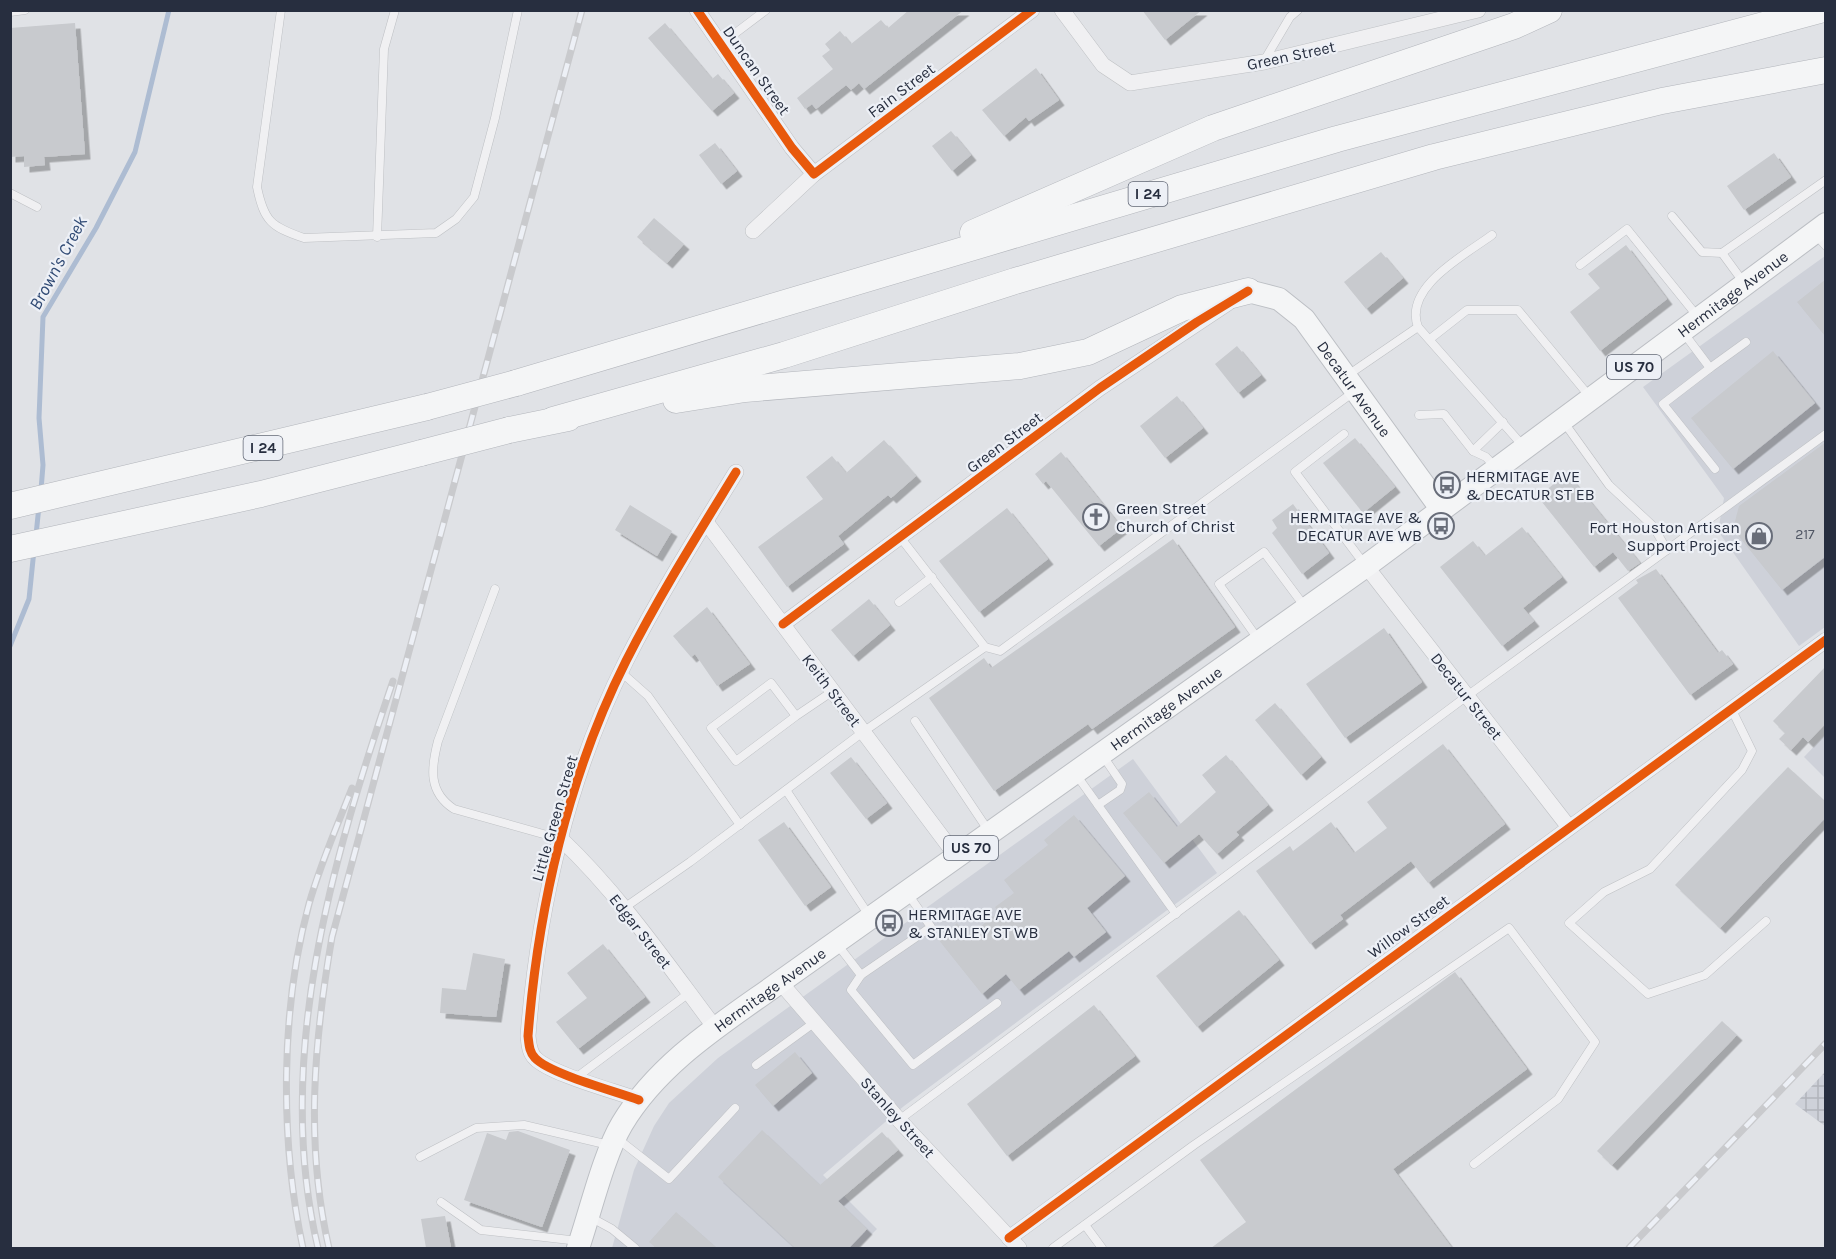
<svg xmlns="http://www.w3.org/2000/svg" width="1836" height="1259" font-family="Karla,sans-serif">
<defs>
<pattern id="industrial-grid" width="8" height="8" patternUnits="userSpaceOnUse" patternTransform="scale(1.5)"><rect width="8" height="8" fill="#ced1d9"/><path d="M0 4h8M4 0v8" fill="none" stroke="#b1b4bb"/></pattern>
<filter id="shadow"><feDropShadow dx="5.5" dy="5.5" stdDeviation="0" flood-color="#0004"/></filter>
</defs>
<rect width="100%" height="100%" fill="#e0e2e6"/>
<!-- built -->
<g fill="#ced1d9">
<polygon points="1825,256 1825,627 1799,646 1718,531 1724,498 1643,387"/>
<polygon points="1825,735 1825,778 1804,757"/>
<polygon points="1133,759 1217,873 904,1106 823,1175 877,1229 858,1248 612,1248 634,1170 654,1126 669,1103 718,1058"/>
</g>
<!-- industrial -->
<polygon fill="url(#industrial-grid)" points="1825,1072 1825,1126 1795,1104"/>
<g fill="none" stroke-linecap="round" stroke-linejoin="round">
<!-- stream -->
<g stroke="#adbcd2" stroke-width="5">
<polyline points="41,490 43,465 39,418 43,317 96,228 135,152 169,10"/>
<polyline points="36,535 39,506"/>
<polyline points="10,646 29,599 34,550"/>
</g>
</g>
<!-- building -->
<g fill="#c8cace" filter="url(#shadow)">
<polygon points="909,10 964,10 864,89 859,83 851,90 846,85 816,109 812,104 805,109 797,98 833,69 822,56 830,50 825,44 840,31 851,44 881,20 888,28"/>
<polygon points="1142,10 1202,10 1165,40"/>
<polygon points="75,23 85,154 44,157 45,165 24,167 24,156 10,157 10,28"/>
<polygon points="665,23 712,79 718,74 734,93 712,111 648,38"/>
<polygon points="1036,68 1059,100 1029,121 1026,117 1004,136 982,110"/>
<polygon points="951,131 971,155 952,171 932,146"/>
<polygon points="715,143 737,171 721,184 699,155"/>
<polygon points="1774,153 1791,177 1744,210 1727,186"/>
<polygon points="654,218 684,244 667,263 637,237"/>
<polygon points="1626,245 1667,299 1600,351 1570,312 1600,288 1588,274"/>
<polygon points="1381,252 1403,278 1366,309 1344,282"/>
<polygon points="1826,279 1826,337 1797,302"/>
<polygon points="1237,346 1261,375 1238,393 1215,364"/>
<polygon points="1773,351 1815,403 1733,469 1691,418"/>
<polygon points="1177,396 1203,428 1165,458 1140,426"/>
<polygon points="1355,438 1395,487 1363,513 1323,463"/>
<polygon points="884,440 916,476 891,498 888,495 838,536 844,544 787,587 758,547 823,499 806,477 832,456 846,473"/>
<polygon points="1826,442 1826,556 1782,590 1733,529 1739,506"/>
<polygon points="1061,452 1122,528 1099,546 1046,481 1043,484 1035,474"/>
<polygon points="1567,473 1640,563 1628,571 1613,552 1594,567 1538,497"/>
<polygon points="1293,504 1329,553 1302,574 1272,533 1277,528 1272,520"/>
<polygon points="630,505 672,531 657,556 615,530"/>
<polygon points="1007,508 1048,559 979,612 939,561"/>
<polygon points="1522,527 1562,577 1523,608 1534,621 1502,646 1440,567 1473,541 1485,556"/>
<polygon points="1173,539 1235,627 1092,729 1088,724 994,791 929,698 984,658 991,668"/>
<polygon points="1656,569 1718,653 1722,650 1733,664 1690,695 1618,598 1638,583 1636,580"/>
<polygon points="869,599 890,625 853,656 831,630"/>
<polygon points="707,607 750,664 717,686 695,654 691,657 673,636"/>
<polygon points="1384,628 1422,682 1345,738 1306,684"/>
<polygon points="1826,666 1826,723 1808,742 1803,737 1791,750 1779,739 1785,733 1773,721"/>
<polygon points="1275,703 1321,757 1301,775 1255,720"/>
<polygon points="1443,744 1505,824 1428,883 1411,861 1340,915 1343,919 1310,944 1256,871 1290,846 1293,851 1331,822 1354,853 1387,828 1367,802"/>
<polygon points="1226,755 1268,805 1236,832 1239,835 1217,854 1199,834 1164,863 1123,813 1149,792 1177,827 1216,792 1202,775"/>
<polygon points="851,757 887,803 866,819 830,773"/>
<polygon points="1788,767 1826,802 1826,817 1720,928 1675,885"/>
<polygon points="1074,815 1125,876 1087,908 1106,932 1074,957 1069,951 1019,990 1006,974 982,994 938,939 957,923 968,936 999,912 995,907 1014,893 1004,880 1048,845 1044,840"/>
<polygon points="784,822 831,887 805,906 758,840"/>
<polygon points="1239,910 1279,960 1197,1027 1156,976"/>
<polygon points="603,944 645,997 578,1049 556,1022 587,998 567,973"/>
<polygon points="473,953 505,959 496,1017 440,1013 442,988 466,990"/>
<polygon points="1455,972 1527,1069 1393,1169 1452,1248 1211,1248 1246,1222 1200,1160"/>
<polygon points="1094,1005 1135,1056 1007,1156 967,1104"/>
<polygon points="1722,1021 1737,1035 1612,1165 1597,1151"/>
<polygon points="795,1052 812,1073 773,1106 755,1085"/>
<polygon points="762,1130 820,1185 882,1132 898,1150 838,1201 867,1229 849,1248 795,1248 718,1177"/>
<polygon points="518,1131 570,1150 542,1227 464,1200 487,1133 506,1140 509,1132"/>
<polygon points="676,1212 717,1248 656,1248 649,1242"/>
<polygon points="445,1216 451,1248 426,1248 421,1219"/>
</g>
<g fill="none" stroke-linecap="round" stroke-linejoin="round">
<defs>
<g id="service">
<path d="M281 10 257 187C264 221 271 227 304 238L436 233 456 219 474 197 495 118 518 10"/>
<polyline points="10,12 25,10"/>
<polyline points="721,44 766,10"/>
<polyline points="1264,61 1290,17 1298,10"/>
<polyline points="10,193 37,207"/>
<polyline points="1672,216 1702,252 1722,253"/>
<polyline points="1815,234 1826,246"/>
<path d="M1492 235C1465 255 1403 287 1418 327L1524 447"/>
<polyline points="377,237 384,49 395,10"/>
<polyline points="1580,265 1627,229 1698,317"/>
<polyline points="1744,283 1722,253 1826,180"/>
<polyline points="1683,332 1710,368 1663,404 1715,469"/>
<polyline points="1430,339 1467,310 1518,310 1590,397"/>
<polyline points="1710,368 1746,342"/>
<polyline points="1348,375 1418,327"/>
<polyline points="1419,415 1444,414 1473,451 1486,457 1496,468"/>
<polyline points="1563,421 1609,485 1653,526 1667,550"/>
<polyline points="1344,434 1295,472 1365,565"/>
<polyline points="1473,451 1503,422"/>
<polyline points="900,537 985,647"/>
<path d="M495 589 438 741C431 768 428 792 454 809L561 839"/>
<polyline points="899,602 932,577"/>
<polyline points="1258,639 1219,584 1264,552 1305,607"/>
<polyline points="621,672 648,696 740,825"/>
<polyline points="1731,708 1752,751 1742,770 1650,869 1604,892 1569,923 1648,994 1705,975 1766,921"/>
<polyline points="796,716 736,761 711,728 771,683 796,716 833,691"/>
<polyline points="915,721 988,830"/>
<polyline points="1075,773 1176,914"/>
<polyline points="786,790 870,917"/>
<polyline points="1098,805 1120,790 1122,784 1103,756"/>
<polyline points="624,908 690,862 863,732 985,647 1000,651 1355,391"/>
<polyline points="837,944 861,975 931,927 908,894"/>
<polyline points="861,975 851,990 913,1065 997,1003"/>
<polyline points="756,1065 815,1022"/>
<polyline points="577,1077 689,993"/>
<polyline points="899,1120 1467,696 1826,434"/>
<polyline points="618,1139 669,1179 735,1108"/>
<polyline points="420,1157 476,1128 524,1125 609,1145"/>
<polyline points="441,1202 481,1230 579,1241"/>
<polyline points="590,1217 612,1229 635,1248"/>
<polyline points="1085,1225 1102,1248"/>
<polyline points="1053,1248 1194,1145 1509,928 1595,1042 1558,1099 1474,1164"/>
</g>
<g id="minor">
<polyline points="697,10 792,148 814,174 1032,10"/>
<polyline points="1062,10 1103,65 1130,83 1264,62 1478,10"/>
<polyline points="753,231 814,174"/>
<polyline points="706,522 957,857"/>
<polyline points="1366,566 1568,826"/>
<polyline points="783,624 1100,388 1228,303"/>
<path d="M561 839C620 895 667 964 716 1029"/>
<polyline points="780,982 899,1120 1019,1248"/>
<path d="M639 1100C615 1091 550 1074 535 1058 529 1052 529 1044 528 1036 538 908 568 776 626 661 659 596 698 534 736 472"/>
<polyline points="1009,1238 1826,640"/>
</g>
<g id="primary">
<path id="s1" d="M1248 291 1279 299 1304 319 1442 510"/>
<path id="s2" d="M578 1248C590 1213 604 1154 622 1124 659 1062 723 1023 780 982L1366 566 1826 224"/>
</g>
<g id="motorway">
<polyline points="973,233 1213,128 1514,26 1549,10"/>
<polyline points="516,383 1337,139 1820,10"/>
<polyline points="676,400 745,389 1020,366 1088,352 1182,308 1248,291"/>
<polyline points="553,420 784,355 1015,281 1434,157 1662,101 1826,70"/>
<polyline points="509,430 568,418"/>
<polyline points="10,506 427,407"/>
<polyline points="10,549 261,494 421,453"/>
</g>
</defs>
<!-- service casing -->
<use href="#service" stroke="#bec0c4" stroke-width="9"/>
<!-- minor casing -->
<use href="#minor" stroke="#bec0c4" stroke-width="16"/>
<!-- primary casing -->
<use href="#primary" stroke="#bcbfc4" stroke-width="24"/>
<!-- motorway casing -->
<use href="#motorway" stroke="#b2b5bb" stroke-width="27"/>
<!-- service -->
<use href="#service" stroke="#f0f0f2" stroke-width="8"/>
<!-- minor -->
<use href="#minor" stroke="#f0f0f2" stroke-width="15"/>
<!-- primary -->
<use href="#primary" stroke="#f4f5f6" stroke-width="22"/>
<!-- motorway -->
<use href="#motorway" stroke="#f4f5f6" stroke-width="26"/>
<defs>
<g id="rail">
<path d="M303 1248C280 1142 280 1010 309 904 320 865 337 826 352 788"/>
<path d="M318 1248C273 1060 332 860 393 681"/>
<path d="M329 1248C305 1144 314 1041 332 937L582 10"/>
<polyline points="1629,1248 1826,1043"/>
</g>
</defs>
<!-- rail casing -->
<use href="#rail" stroke="#c9cacd" stroke-width="7"/>
<!-- rail -->
<use href="#rail" stroke="#edf0f6" stroke-width="4.5" stroke-dasharray="14" stroke-linecap="butt"/>
<defs>
<g id="motorway-bridge">
<polyline points="427,407 516,383"/>
<polyline points="421,453 509,430"/>
</g>
</defs>
<!-- motorway-bridge casing -->
<use href="#motorway-bridge" stroke="#b2b5bb" stroke-width="27" stroke-linecap="butt"/>
<!-- motorway-bridge -->
<use href="#motorway-bridge" stroke="#f4f5f6" stroke-width="26"/>
<defs>
<g id="cycleway">
<polyline points="697,10 792,148 814,174 1032,10"/>
<polyline points="783,624 1100,388 1197,322 1248,291"/>
<path d="M639 1100C615 1091 550 1074 535 1058 529 1052 529 1044 528 1036 538 908 568 776 626 661 659 596 698 534 736 472"/>
<polyline points="1009,1238 1826,640"/>
</g>
</defs>
<!-- cycleway casing -->
<use href="#cycleway" stroke="#edf0f6" stroke-width="13"/>
<!-- cycleway -->
<use href="#cycleway" stroke="#e8590c" stroke-width="9"/>
</g>
<!-- icons -->
<defs>
<symbol id="bus-ring" viewBox="-11 -11 22 22"><circle r="9.5" fill="#edf0f6" stroke="#686d79" stroke-width="1.5"/><path d="M-5-6H5V4H4V6H2V4H-2V6H-4V4H-5ZM-3.5-4V0h7V-4ZM-3.5 1.2v1.5H-2V1.2ZM2 1.2v1.5H3.5V1.2Z" fill="#686d79"/></symbol>
<symbol id="church-ring" viewBox="-11 -11 22 22"><circle r="9.5" fill="#edf0f6" stroke="#686d79" stroke-width="1.5"/><path d="M-1.2-6h2.4v3.5h3.3v2.4h-3.3V6h-2.4V-.1h-3.3v-2.4h3.3Z" fill="#686d79"/></symbol>
<symbol id="shop-ring" viewBox="-11 -11 22 22"><circle r="9.5" fill="#edf0f6" stroke="#686d79" stroke-width="1.5"/><path d="M-5-2.5h2.3a2.7 3.5 0 0 1 5.4 0H5L5.5 6h-11ZM-1.5-2.5h3a1.5 2.3 0 0 0-3 0Z" fill="#686d79"/></symbol>
</defs>
<g fill-rule="evenodd">
<use href="#bus-ring" x="1432" y="470" width="30" height="30"/>
<use href="#church-ring" x="1081" y="502" width="30" height="30"/>
<use href="#bus-ring" x="1426" y="511" width="30" height="30"/>
<use href="#shop-ring" x="1744" y="521" width="30" height="30"/>
<use href="#bus-ring" x="874" y="908" width="30" height="30"/>
</g>
<g text-anchor="middle" stroke-width="4.5" stroke-linejoin="round" paint-order="stroke">
<!-- number labels -->
<g font-size="14" fill="#505664">
<text x="1805" y="539">217</text>
</g>
<!-- shield labels -->
<g fill="#edf0f6" stroke="#626876" stroke-width="1.5">
<rect x="1128.5" y="182" width="39" height="24" rx="4.5"/>
<rect x="1607" y="355" width="54" height="24" rx="4.5"/>
<rect x="243.5" y="436" width="39" height="24" rx="4.5"/>
<rect x="944" y="836" width="54" height="24" rx="4.5"/>
</g>
<g font-size="15" font-weight="bold" fill="#272e3f">
<text x="1148" y="199">I 24</text>
<text x="1634" y="372">US 70</text>
<text x="263" y="453">I 24</text>
<text x="971" y="853">US 70</text>
</g>
<!-- street labels -->
<g font-size="16" fill="#272e3f" stroke="#edf0f6">
<text transform="translate(1291 55) rotate(-12)" y="6">Green Street</text>
<text transform="translate(757 70) rotate(55)" y="6">Duncan Street</text>
<text transform="translate(901 90) rotate(-37)" y="6">Fain Street</text>
<text dy="6" stroke="none"><textPath href="#s2" startOffset="1521">Hermitage Avenue</textPath></text>
<text dy="6" stroke="none"><textPath href="#s1" startOffset="150">Decatur Avenue</textPath></text>
<text transform="translate(1004 442) rotate(-37)" y="6">Green Street</text>
<text transform="translate(832 690) rotate(53)" y="6">Keith Street</text>
<text transform="translate(1467 696) rotate(52)" y="6">Decatur Street</text>
<text dy="6" stroke="none"><textPath href="#s2" startOffset="819">Hermitage Avenue</textPath></text>
<text transform="translate(554 818) rotate(-74)" y="6">Little Green Street</text>
<text transform="translate(1408 926) rotate(-36)" y="6">Willow Street</text>
<text transform="translate(641 931) rotate(52)" y="6">Edgar Street</text>
<text dy="6" stroke="none"><textPath href="#s2" startOffset="333">Hermitage Avenue</textPath></text>
<text transform="translate(898 1117) rotate(48)" y="6">Stanley Street</text>
</g>
<!-- poi labels -->
<g font-size="16" fill="#272e3f" stroke="#edf0f6" text-anchor="start">
<text x="1466" y="482">HERMITAGE AVE<tspan x="1466" dy="18">&amp; DECATUR ST EB</tspan></text>
<text x="1116" y="514">Green Street<tspan x="1116" dy="18">Church of Christ</tspan></text>
<text x="1422" y="523" text-anchor="end">HERMITAGE AVE &amp;<tspan x="1422" dy="18">DECATUR AVE WB</tspan></text>
<text x="1740" y="533" text-anchor="end">Fort Houston Artisan<tspan x="1740" dy="18">Support Project</tspan></text>
<text x="908" y="920">HERMITAGE AVE<tspan x="908" dy="18">&amp; STANLEY ST WB</tspan></text>
</g>
<!-- water labels -->
<g font-size="18" font-style="italic" fill="#304a74" stroke="#edf0f6">
<text transform="translate(58 263) rotate(-62)" y="6">Brown's Creek</text>
</g>
</g>
<!-- border -->
<rect width="1836" height="1259" fill="none" stroke="#272e3f" stroke-width="24"/>
</svg>
